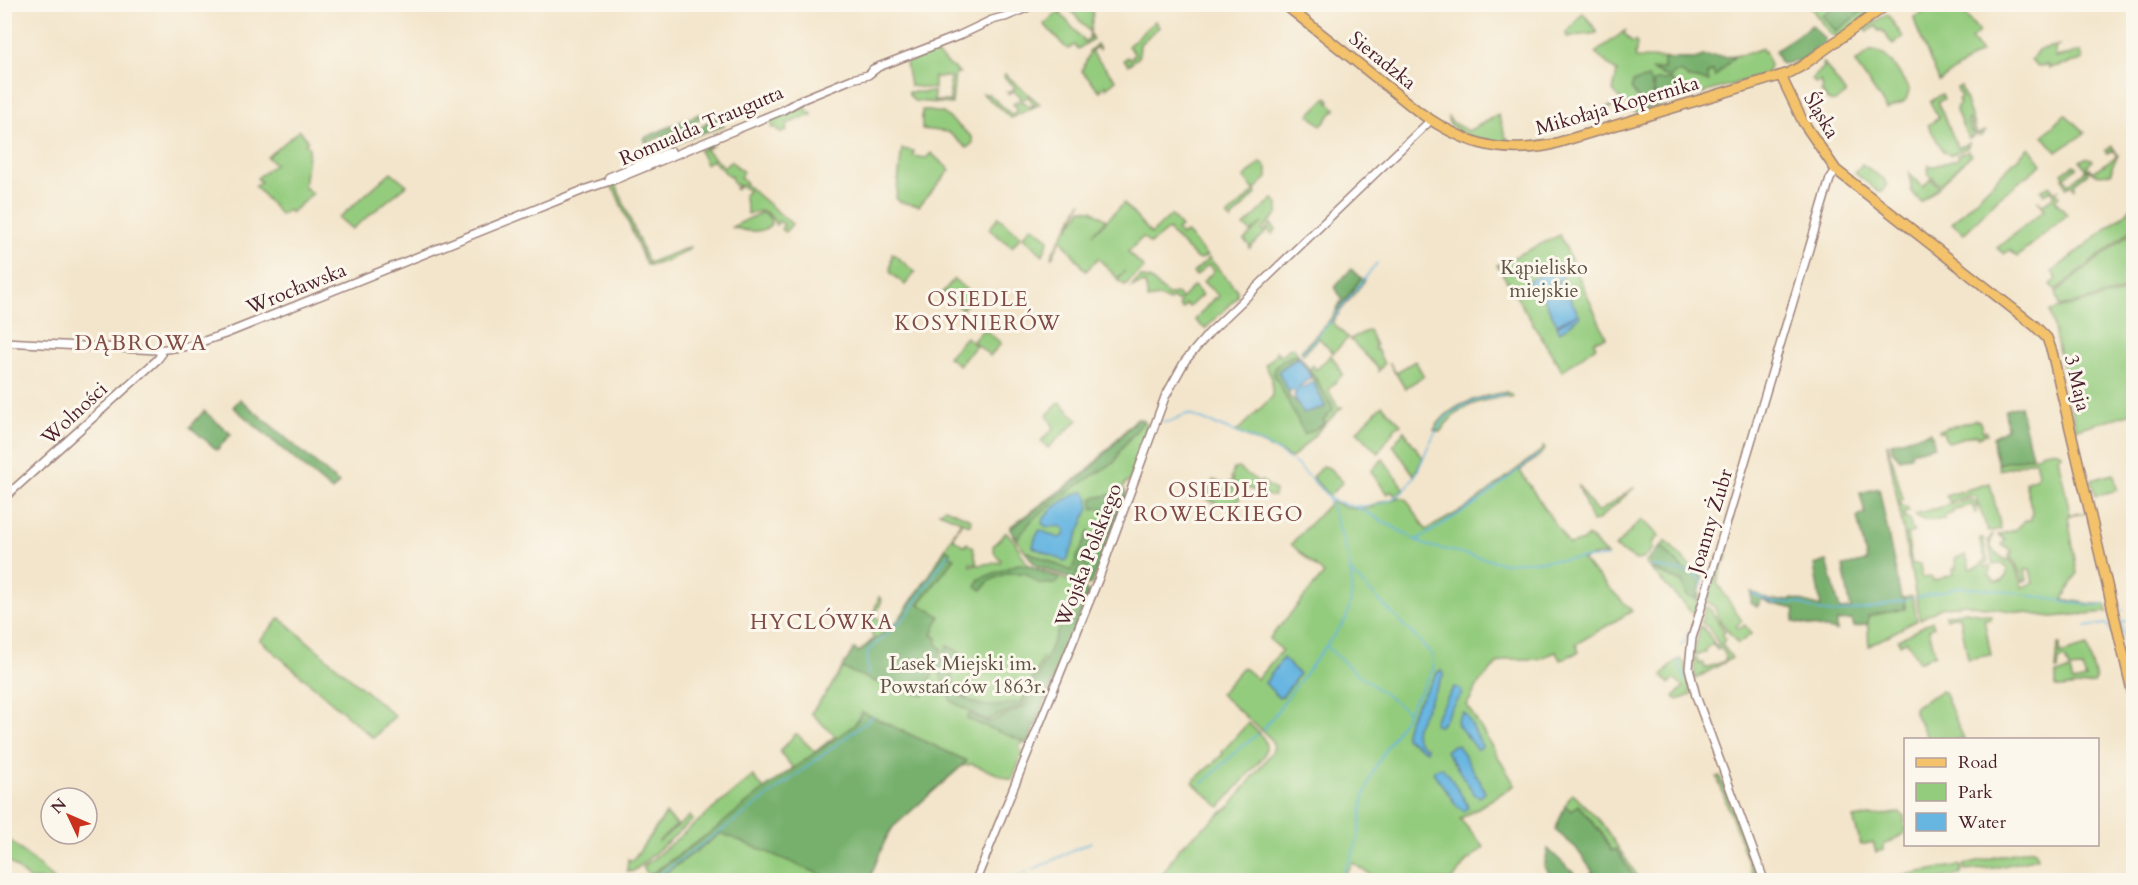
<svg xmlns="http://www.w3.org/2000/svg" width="2138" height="885" font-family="Cardo,serif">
<rect width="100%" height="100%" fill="#fbf7ec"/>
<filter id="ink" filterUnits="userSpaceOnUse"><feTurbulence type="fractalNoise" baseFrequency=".0167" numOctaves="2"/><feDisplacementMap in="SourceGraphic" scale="12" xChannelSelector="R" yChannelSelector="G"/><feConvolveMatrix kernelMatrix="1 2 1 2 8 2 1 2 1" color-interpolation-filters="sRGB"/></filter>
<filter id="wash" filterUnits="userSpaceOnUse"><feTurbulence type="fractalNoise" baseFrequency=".008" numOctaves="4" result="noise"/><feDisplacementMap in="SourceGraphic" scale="24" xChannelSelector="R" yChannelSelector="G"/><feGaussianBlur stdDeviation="1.35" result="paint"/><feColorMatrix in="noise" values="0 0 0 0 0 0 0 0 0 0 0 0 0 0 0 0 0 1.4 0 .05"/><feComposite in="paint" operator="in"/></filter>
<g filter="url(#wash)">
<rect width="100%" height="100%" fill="#f3e5cb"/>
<!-- green -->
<g fill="#94cc7e" stroke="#6f7654" stroke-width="1.5">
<polygon points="1066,5 1091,5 1093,15 1090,32"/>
<polygon points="1809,5 1883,5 1837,37 1830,34"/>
<path d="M1937 5H1957L1978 30V33L1971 39 1981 52 1939 81C1935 70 1913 23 1914 17Z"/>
<polygon points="1066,6 1069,10 1065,8 1060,13 1085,42 1090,37 1089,33 1093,39 1078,49 1074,45 1069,49 1066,48 1044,24"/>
<polygon points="1583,13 1597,31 1597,33 1567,37 1566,33"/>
<polygon points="1887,14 1903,37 1893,45 1882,30 1879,31 1876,26 1867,32 1865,29"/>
<polygon points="1155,21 1159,27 1140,44 1139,57 1128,65 1124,60 1127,57 1130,59 1135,54 1128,46"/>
<path d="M1626 30 1624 33 1632 43 1635 41 1637 44 1635 56 1636 58 1695 59C1705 55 1714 58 1724 57 1737 56 1750 54 1762 48L1763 52 1765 51 1770 66 1767 74 1636 113 1623 101 1594 117 1593 114 1622 101 1613 91 1617 72 1595 53Z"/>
<polygon points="1097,44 1100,49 1099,50 1096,47 1091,52 1116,80 1105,89 1107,87 1105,85 1100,91 1082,71 1090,51"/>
<polygon points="2060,45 2055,48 2056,57 2081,52 2083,60 2049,68 2048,65 2038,66 2031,60 2038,50"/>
<path d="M1870 51C1889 49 1900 76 1909 89 1908 105 1898 103 1887 109L1855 63Z"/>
<polygon points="934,52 959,73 955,73 952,104 914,101 909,95 909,92 934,92 934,101 950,101 950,77 934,77 934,89 910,86 906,63"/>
<path d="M1824 63 1846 94C1834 103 1830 106 1821 91L1823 89 1821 81 1816 84 1812 79 1824 67 1823 64Z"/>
<polygon points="1005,74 1040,104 1011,118 983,94 989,94 1012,115 1018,109 1013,104 1016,101 1026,103 1028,107 1034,105 1028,96 1023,100 1019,99 1021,96 1013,91 1009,94 1006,92 1010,93 1015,87 1004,77"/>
<polygon points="1961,86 1977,134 1986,131 1981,136 1975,135 1969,119 1967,120 1973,137 1968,138 1956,111 1957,106 1960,104 1958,100 1961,98 1957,88"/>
<polygon points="1942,94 1944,99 1938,102 1958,148 1969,143 1967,148 1950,155 1943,151 1928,125 1939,118 1930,102"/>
<polygon points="1327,97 1330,100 1328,102 1336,109 1321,125 1309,115"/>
<polygon points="806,105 807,112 811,112 812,115 789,123 786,126 787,131 781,133 774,127 772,128 771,120"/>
<polygon points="922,110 943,113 972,137 973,143 967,148 948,132 922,129"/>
<polygon points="2065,114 2085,133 2057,152 2043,136"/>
<path d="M1498 115 1506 138H1508V144C1492 142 1447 136 1448 117L1453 123 1468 131Z"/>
<polygon points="300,130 308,141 305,143 309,147 304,186 312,194 291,213 288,210 281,215 255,186 261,182 257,178 275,164 267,157"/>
<path d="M709 145 712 146 705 149 724 167 731 161 743 172 740 177 746 182 745 184 792 224 785 232 781 229 784 225 779 221 776 225C769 211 763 208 748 214L744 195 748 191 741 185 736 190 735 188 738 186 737 184 734 185 731 176H729L712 160 706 164 699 150Z"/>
<path d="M2112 146 2118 155 2112 167V173C2101 176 2093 176 2085 167L2088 173 2075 183 2074 188 2072 185 2066 188 2063 178 2064 176 2062 173 2074 165 2077 167 2064 177 2069 184 2086 170 2080 161 2085 158 2092 159 2093 161 2087 165 2092 172 2117 156 2113 150 2107 153 2105 151Z"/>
<polygon points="2029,147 2042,164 1997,199 1964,234 1952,223"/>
<polygon points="902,149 914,151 913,156 926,158 931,153 950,170 919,206 900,202 896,198"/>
<polygon points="1968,151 1971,155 1940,185 1928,174 1928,165 1930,165 1931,167 1958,159 1957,155"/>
<polygon points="1261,162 1267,168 1267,178 1255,189 1256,194 1231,219 1232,221 1227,216 1255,191 1244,178"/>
<polygon points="1862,164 1885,180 1884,182 1887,184 1882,192 1879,192 1855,173"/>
<polygon points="391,172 407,185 352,229 339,218"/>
<polygon points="1909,173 1923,187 1931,179 1939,187 1921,202 1912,192"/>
<path d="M615 182 648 263 690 247C687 253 655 267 646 265L616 193 609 184Z"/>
<polygon points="2049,185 2055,192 2059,190 2056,193 2059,196 2055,200 2067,215 2017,257 2010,250 2004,254 1997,248 2045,209 2037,200 2042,205 2054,196 2050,190 2044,194 2041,191"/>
<polygon points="1273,199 1278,204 1278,213 1262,230 1264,232 1271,224 1276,230 1272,234 1268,230 1249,249 1250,246 1244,240 1262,223 1251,232 1244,226"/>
<polygon points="1082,201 1068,229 1082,209 1092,210 1106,220 1093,234 1124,203 1151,234 1171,215 1181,227 1177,230 1181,235 1186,232 1207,256 1201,259 1197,259 1168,230 1150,244 1143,237 1128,252 1144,268 1125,285 1117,280 1125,271 1117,278 1098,258 1086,271 1061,239 1052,257 1051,256"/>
<polygon points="2132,208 2133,229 2056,290 2050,285 2057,279 2052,272"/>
<path d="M760 213C766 213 771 217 771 224 762 235 744 231 732 227Z"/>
<polygon points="998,217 1021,236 1012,247 989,229"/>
<polygon points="1032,226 1049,239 1043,255 1023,237"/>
<polygon points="2133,231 2133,288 2060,307 2056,292"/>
<polygon points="1560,235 1606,337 1596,340 1594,343 1596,346 1562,371 1497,265"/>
<polygon points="892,253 915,272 905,285 890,272"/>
<polygon points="1209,258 1237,290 1237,297 1205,329 1195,320 1214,298 1216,299 1219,296 1203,282 1214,271 1208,265 1196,276 1193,273"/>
<polygon points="1141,277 1151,280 1168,295 1177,294 1181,299 1194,286 1202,295 1189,307 1186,304 1183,309 1179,306 1181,303 1172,298 1170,301 1159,297 1148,299 1145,283 1131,287"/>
<polygon points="1361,278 1365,280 1332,322 1348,338 1333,353 1319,338 1303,354 1301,351 1329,321"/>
<polygon points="954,279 974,296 962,309 942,293"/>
<polygon points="2133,290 2133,413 2076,429 2050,311"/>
<polygon points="984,329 1001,343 990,356 973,341"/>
<polygon points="1369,330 1376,346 1374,347 1375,350 1377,349 1384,364 1378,372 1379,369 1350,339"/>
<polygon points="966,337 976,346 959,365 948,357"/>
<polygon points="1292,347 1301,358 1299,359 1296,354 1286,399 1326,423 1323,420 1333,408 1310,369 1313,365 1316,370 1331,355 1343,374 1328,390 1338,407 1342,407 1292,458 1236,432 1272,397 1272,378 1265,365 1275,356 1276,351 1280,355"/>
<polygon points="1415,361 1424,376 1405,388 1406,390 1389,362 1395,373"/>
<path d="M1507 392 1513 396 1510 398 1508 396C1477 401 1458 405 1440 432L1434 430C1448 404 1481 396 1507 392Z"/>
<polygon points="1060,402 1078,420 1048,448 1041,441 1054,428 1047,415"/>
<polygon points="1382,405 1401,424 1395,428 1378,453 1357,431"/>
<polygon points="1136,419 1140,419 1149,426 1131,476 1146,442 1134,474 1128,483 1125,483 1123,489 1126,492 1125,500 1092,583 1088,585 1036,565 1030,558 1010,530 1011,526 1087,471"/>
<polygon points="1975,420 1980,422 1983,432 1986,431 1987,434 1978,437 1977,434 1948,442 1946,441 1943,432 1940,432 1939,430"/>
<polygon points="1404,431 1423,458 1414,475 1393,445"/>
<path d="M1887 444H1888L1903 499 1900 501 1902 507H1907L1909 512 1904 513 1905 519H1910L1911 527 1914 532 1907 534 1912 564H1920L1922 578 1932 577 1933 581 1954 574 1953 569 1956 568 1955 558 1966 555 1970 569 1980 566 1985 559 1980 542V538H1983L1988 561 1984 565 1986 568 1989 565 1991 567 1989 575 1995 581C2003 582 2008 577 2007 569L2001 563 1993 564 1988 540 1993 534 1990 545C1994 553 1998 556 2007 560L2009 559 2015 566 2022 587 2033 583 2030 569 2025 570 2027 580 2023 581 2016 564 2009 556 2012 551 2002 545 2005 539 1998 535 2015 530 2026 520H2031L2032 511 2025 482 2037 477 2038 473 2035 460 2000 470 1998 464 2040 455V453C2048 452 2057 447 2062 455L2058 457 2070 514 2085 513 2068 516 2077 573 2063 599 2090 604H2106L2107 612 2052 617 1964 604 1941 608 1920 619Z"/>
<polygon points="1543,445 1545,449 1539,456 1520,471 1569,545 1583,541 1588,536 1607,555 1597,555 1582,560 1632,611 1576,644 1579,652 1560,660 1556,652 1538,659 1508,659 1498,663 1479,683 1467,705 1515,785 1460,819 1484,847 1469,860 1467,860 1453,880 1379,880 1353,863 1341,880 1159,880 1179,848 1231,805 1272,752 1274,746 1270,738 1220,694 1243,667 1257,679 1282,650 1269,639 1324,574 1291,544 1331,502 1354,509 1373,507 1374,504 1400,497 1407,500 1426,530 1469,506 1543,449"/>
<polygon points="1383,459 1404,489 1395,495 1392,491 1387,494 1371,471"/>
<polygon points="1323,466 1329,468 1343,482 1329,496 1312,477"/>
<polygon points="1238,468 1259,482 1262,481 1275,490 1274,496 1270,496 1230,482 1233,480 1231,478 1234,469"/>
<polygon points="2114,474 2117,490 2095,496 2091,480"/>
<polygon points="1213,480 1242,491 1235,510 1206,499"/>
<polygon points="1990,483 2001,529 1988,532 1976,497 1971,495 1950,502 1946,496"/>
<polygon points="1578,485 1595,510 1600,511 1635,487 1597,521 1592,522"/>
<path d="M1971 499 1976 502 1977 512 1975 513 1972 505 1952 510 1953 513 1945 516V519C1934 520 1922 524 1915 514Z"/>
<polygon points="945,508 971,519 970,525 962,522 952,538 965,546 967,543 973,548 977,564 970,563 970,566 1000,562 1001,560 995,554 993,546 1006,532 1015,542 1028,565 1069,581 1088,592 1086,600 1090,593 1062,664 1060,663 1058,668 1059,669 1028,746 1027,744 1022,743 1019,748 1023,752 1012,780 972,764 962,766 893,827 881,848 869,880 656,880 720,834 714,830 642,880 649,876 643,867 753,776 764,789 793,768 780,752 796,733 815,752 835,736 811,713 830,688 854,649 859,652 873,639 870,623 879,597 882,600 875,617 891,626 897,622 931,573 961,521 939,512"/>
<polygon points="1642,519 1659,536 1652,543 1653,548 1643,559 1636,560 1615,547"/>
<polygon points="1666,541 1693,569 1689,572 1684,570 1662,548 1654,570 1683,583 1696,599 1698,593 1700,594 1695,612 1691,612 1645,563"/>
<polygon points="1723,550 1728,556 1723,563 1717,583 1742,621 1736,626 1739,629 1745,625 1751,634 1738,644 1720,621 1714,606 1707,602"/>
<polygon points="1912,596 1917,620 1869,646 1867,616 1905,609 1904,598"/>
<polygon points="1706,606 1710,609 1725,632 1722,635 1725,639 1722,644 1732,658 1695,679 1694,658 1697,658 1699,664 1703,663 1705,668 1725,661 1726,656 1721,648 1717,650 1712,643 1705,650 1706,653 1694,655 1700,626 1705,629 1716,646 1719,644 1708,627 1701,622"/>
<polygon points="1966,611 1991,615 1990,619 1984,619 1991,655 1968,659 1960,616 1954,616 1946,619 1945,615"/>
<polygon points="280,618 395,716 373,738 260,640"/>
<polygon points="1932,621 1934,626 1929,629 1935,654 1919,662 1907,641 1900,644 1898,640"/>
<polygon points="2058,644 2060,644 2060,654 2087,646 2096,679 2094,684 2061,688 2056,687 2056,674 2070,671 2073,682 2086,679 2082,668 2069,669 2065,658 2059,660 2058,670 2056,670"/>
<polygon points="1679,659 1685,663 1691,695 1678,700 1674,697 1683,687 1674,679 1669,684 1662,676 1673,663"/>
<polygon points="1941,691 1944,692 1964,739 1928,739 1915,713 1914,708 1917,705"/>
<path d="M1248 723C1259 733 1271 740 1264 756L1220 807 1192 782 1223 754 1222 752Z"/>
<polygon points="1720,776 1759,880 1755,880 1717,777"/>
<polygon points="1572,793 1601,822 1640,880 1635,880 1616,849 1611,851 1603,835 1578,805 1572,812 1565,806"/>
<polygon points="1900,813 1904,816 1905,833 1884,845 1884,850 1876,852 1873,842 1861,845 1853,818"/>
<polygon points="666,814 677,825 658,842 690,816 693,820 635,870 631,872 627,871 628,859 632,861"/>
<polygon points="5,836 55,880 30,880 5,858"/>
<polygon points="2031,849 2036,852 2038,858 1994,868 1965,871 1963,867 1965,864"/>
<polygon points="1960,865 1962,872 1960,873 1961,875 1932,880 1874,880"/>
</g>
<!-- forest -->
<g fill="#77b06d" stroke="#60684c" stroke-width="1.5">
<polygon points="1837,5 1862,5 1863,11 1836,31 1822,15"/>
<polygon points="1812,25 1825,40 1825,43 1801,61 1781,64 1775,51"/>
<polygon points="1703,56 1734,57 1715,77 1713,71 1707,74 1709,81 1689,78 1682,73 1675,73 1670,78 1651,70 1664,69 1664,59 1695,59"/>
<polygon points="1648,78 1651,82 1656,107 1647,110 1631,89 1633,82"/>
<path d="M1656 80H1670L1679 87 1684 96C1675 92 1662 95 1657 104L1653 83Z"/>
<polygon points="699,114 701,117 695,123 646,143 644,138"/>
<polygon points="713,115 717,118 715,121 718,123 720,120 724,126 690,137 657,154 655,149 658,147 698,131 708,121 711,123 715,118"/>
<polygon points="1351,269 1361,278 1338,310 1336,309 1342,300 1335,287"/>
<polygon points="1296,354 1297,357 1280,370 1279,373 1288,387 1290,398 1295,400 1304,413 1325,407 1310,374 1301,362 1301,358 1313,374 1333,408 1333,410 1323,420 1326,423 1305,435 1274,374 1275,367 1282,360"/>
<polygon points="240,399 339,483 332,491 233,407"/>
<polygon points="2020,406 2032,456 1998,464 1994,449 1993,437 2007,429 2005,410"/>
<polygon points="204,411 231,434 217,450 190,427"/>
<polygon points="1137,419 1144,421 1121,449 1115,462 1076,486 1032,520 1017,539 1010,529 1090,470"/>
<polygon points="1930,432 1931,436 1933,436 1934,446 1911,452 1911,456 1900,459 1893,451 1891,443"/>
<polygon points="1879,488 1901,598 1904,598 1905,609 1868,616 1868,624 1854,627 1852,620 1837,621 1837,631 1793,622 1795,609 1772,604 1762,599 1757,607 1751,603 1751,592 1769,600 1783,601 1794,599 1821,607 1814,565 1827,561 1840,610 1851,609 1843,566 1867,561 1857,517 1865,514 1860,493"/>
<polygon points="1123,490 1126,492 1092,583 1088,585 1078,581 1094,542 1105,538 1108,535"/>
<path d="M1121 493 1112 518C1109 510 1102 507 1093 509V498Z"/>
<polygon points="1089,531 1091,540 1074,580 1036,565 1027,554 1029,552 1071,571"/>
<polygon points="1662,547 1684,570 1689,572 1693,569 1703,577 1696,599 1687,596 1682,582 1651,568 1649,559 1657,550"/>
<polygon points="945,549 951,552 950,556 955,558 919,604 940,616 932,635 937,638 937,644 942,649 924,696 873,681 842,668 854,649 859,652 897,622 931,573"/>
<polygon points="1018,564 1028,565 1059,578 1056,584 1040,584 1025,573 1007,573 989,581 982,590 976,587 979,579"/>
<polygon points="1077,587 1085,588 1088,592 1027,743 967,719 969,714 986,722 991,722 1025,706"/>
<path d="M947 646 960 652C957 659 954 661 952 667 948 688 969 706 989 706 1000 707 1012 703 1022 701L1043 657 1022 705 986 721 951 701 938 669Z"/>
<polygon points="862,712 967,761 893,827 886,838 869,880 834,880 721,833 656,880 644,880 714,830 763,790 854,725"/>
<polygon points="1578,805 1603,835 1611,851 1616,849 1635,880 1582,880 1593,872 1576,848 1555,830 1565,806 1572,811"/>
<polygon points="1548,849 1581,880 1556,880 1544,867"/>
</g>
<!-- water -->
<g fill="#67b6e1" stroke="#586a86" stroke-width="1.5">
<polygon points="1558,265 1564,277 1534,293 1527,282"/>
<polygon points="1560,281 1580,316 1560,332 1557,326 1577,314 1557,324 1540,292"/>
<polygon points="1299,357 1311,377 1299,387 1302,388 1312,382 1314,383 1325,407 1303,413 1294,396 1296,391 1288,390 1279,373 1280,370"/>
<path d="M1082 492H1085L1089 499V508L1067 560 1064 561 1033 547 1035 538 1040 530 1058 538 1064 536 1065 531C1062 522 1053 529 1045 526L1042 523C1046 510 1069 496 1082 492Z"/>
<polygon points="1283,658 1299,674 1283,696 1278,697 1265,683"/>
<path d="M1441 670 1444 674 1416 727C1413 739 1418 742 1427 748L1426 751 1405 738C1403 719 1428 689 1437 673Z"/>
<path d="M1454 687 1460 689 1462 694C1452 703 1448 716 1440 726H1437L1434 723 1436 717Z"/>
<polygon points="1463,712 1467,716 1482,746 1479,749 1476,749 1458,725 1457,720"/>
<polygon points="1453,745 1458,745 1481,783 1485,793 1479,797 1475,795 1446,751"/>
<polygon points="1442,768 1449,775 1467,804 1468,808 1464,811 1457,806 1433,772 1436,769"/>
</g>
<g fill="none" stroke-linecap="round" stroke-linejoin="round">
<!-- stream -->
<g stroke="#67b6e1" stroke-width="1.5">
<polyline points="1869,4 1869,5"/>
<polyline points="1302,353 1331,321 1377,263"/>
<path d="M1163 422C1172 424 1179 415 1188 414L1253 439 1279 452 1296 464 1332 500 1361 509 1425 545 1504 563 1607 557"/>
<path d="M1356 506C1427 507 1413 451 1448 416 1465 401 1487 397 1508 394"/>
<polyline points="1416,541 1479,501 1538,455"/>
<polyline points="1650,566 1699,574"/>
<polyline points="1352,573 1432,654 1434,668 1408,711"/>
<polyline points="1693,574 1703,581 1701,588"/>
<polyline points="1753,594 1774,603 1798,603 1819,611 1834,613 1873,608 1906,600"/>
<polyline points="1916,598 1959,587 1998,590 2086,605 2106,605"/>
<polyline points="1910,599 1912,598"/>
<polyline points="2116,604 2118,609 2123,610"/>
<polyline points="2085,627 2106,624 2109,626 2111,632"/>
<polyline points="2112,632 2114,639"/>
<polyline points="2115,644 2124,681"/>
<polyline points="2126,645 2121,621 2134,621"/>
<polyline points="1326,646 1350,668 1408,712 1373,771 1363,800 1359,837 1351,858 1339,880"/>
<polyline points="1680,646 1686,639 1689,630"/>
<polyline points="1678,660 1685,680"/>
<polyline points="868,675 867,658 868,651 908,614 945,558 950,554"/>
<polyline points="2126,689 2128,698"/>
<polyline points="2129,701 2129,704"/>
<polyline points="2131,707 2131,708"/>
<polyline points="2131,710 2132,712"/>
<polyline points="2133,716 2134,719"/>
<path d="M1263 730 1346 619C1361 577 1342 537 1328 498"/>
<polyline points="1201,785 1237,751 1258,734"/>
<polyline points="1032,870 1091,842"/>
<polyline points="652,880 750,810 873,717"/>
<polyline points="1010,880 1027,872"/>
</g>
</g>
</g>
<g filter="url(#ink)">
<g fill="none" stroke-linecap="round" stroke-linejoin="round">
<defs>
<g id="minor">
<polyline points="1005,17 1036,4"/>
<polyline points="873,69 958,36 992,20 1007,16"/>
<polyline points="798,101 852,79 868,75 877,68"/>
<polyline points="609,177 671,151"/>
<polyline points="4,342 158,350 189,346 225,334 586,189 619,178 781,111 801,100"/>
<polyline points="4,498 157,360 161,355 158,350"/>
<polyline points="976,880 1098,580 1165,397 1185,361 1209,333 1431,120"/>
<polyline points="1764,880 1696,696 1689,668 1692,638 1830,179 1836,170"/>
</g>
<g id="major">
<path d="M1284 4 1419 112C1462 142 1497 155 1550 145L1789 73 1802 66 1888 4"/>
<polyline points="1781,76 1803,122 1836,170 2035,326 2047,338 2052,352 2134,699"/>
</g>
</defs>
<!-- minor casing -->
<use href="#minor" stroke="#9e827b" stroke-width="10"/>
<!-- major casing -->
<use href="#major" stroke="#9e827b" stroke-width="12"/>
<!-- minor -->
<use href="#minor" stroke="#fff" stroke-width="7"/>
<!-- major -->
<use href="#major" stroke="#f3c26a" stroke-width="9"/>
</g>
</g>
<g text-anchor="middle" stroke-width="6" stroke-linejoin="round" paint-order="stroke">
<!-- street labels -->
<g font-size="20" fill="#4a1f2b" stroke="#fbf7ec">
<text transform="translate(1383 60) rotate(39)" y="7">Sieradzka</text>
<text transform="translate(1617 105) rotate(-16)" y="7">Mikołaja Kopernika</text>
<text transform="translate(1822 115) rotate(59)" y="7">Śląska</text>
<text transform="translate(701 125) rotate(-23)" y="7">Romualda Traugutta</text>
<text transform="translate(296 288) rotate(-22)" y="7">Wrocławska</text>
<text transform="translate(2078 383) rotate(77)" y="7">3 Maja</text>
<text transform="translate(74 413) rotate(-43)" y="7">Wolności</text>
<text transform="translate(1710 521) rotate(-73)" y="7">Joanny Żubr</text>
<text transform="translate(1088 555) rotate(-69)" y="7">Wojska Polskiego</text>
</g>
<!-- park labels -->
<g font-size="20" fill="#605344" stroke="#fbf7ec">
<text x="1544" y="274">Kąpielisko<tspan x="1544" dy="23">miejskie</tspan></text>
<text x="963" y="670">Lasek Miejski im.<tspan x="963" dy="23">Powstańców 1863r.</tspan></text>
</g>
<!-- neighbourhood labels -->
<g font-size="21" letter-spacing="1.5" fill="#814b46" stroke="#fbf7ec">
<text x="978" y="306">OSIEDLE<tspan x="978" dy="24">KOSYNIERÓW</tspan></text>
<text x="1219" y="497">OSIEDLE<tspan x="1219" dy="24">ROWECKIEGO</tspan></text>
<text x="822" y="629">HYCLÓWKA</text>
</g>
<!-- quarter labels -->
<g font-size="22" letter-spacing="1.5" fill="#814b46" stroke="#fbf7ec">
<text x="141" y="350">DĄBROWA</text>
</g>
</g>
<!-- margin -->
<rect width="2138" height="885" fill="none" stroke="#fbf7ec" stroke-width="24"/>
<!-- legend -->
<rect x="1904" y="738" width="195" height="108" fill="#fbf7ec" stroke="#b4a19f" stroke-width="1.5"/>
<rect x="1916" y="758" width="30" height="9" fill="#f3c26a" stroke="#b4a19f" stroke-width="1.5"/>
<text x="1958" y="768" font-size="18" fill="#4a1f2b">Road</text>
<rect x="1916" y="783" width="30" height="18" fill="#94cc7e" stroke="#b4a19f" stroke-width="1.5"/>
<text x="1958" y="798" font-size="18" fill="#4a1f2b">Park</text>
<rect x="1916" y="813" width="30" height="18" fill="#67b6e1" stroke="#b4a19f" stroke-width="1.5"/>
<text x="1958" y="828" font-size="18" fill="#4a1f2b">Water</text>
<!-- north arrow -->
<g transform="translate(69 816) rotate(314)"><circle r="28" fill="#fbf7ec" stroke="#b4a19f" stroke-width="1.5"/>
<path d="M0-4.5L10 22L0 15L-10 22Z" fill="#c8321e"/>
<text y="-9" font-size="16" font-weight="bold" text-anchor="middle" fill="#4a1f2b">N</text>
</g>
</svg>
